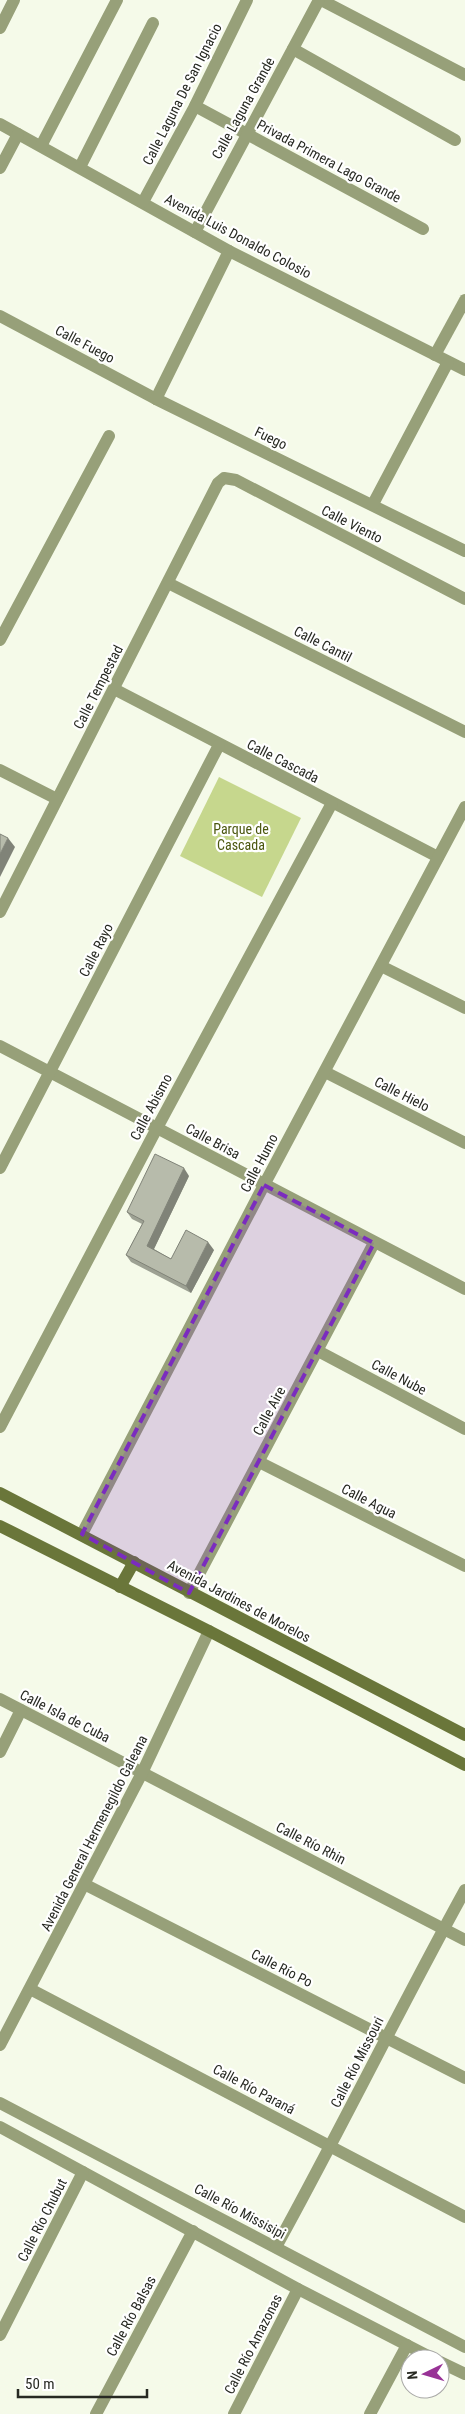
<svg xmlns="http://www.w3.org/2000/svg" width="465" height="2414" font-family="'Roboto Condensed',sans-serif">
<rect width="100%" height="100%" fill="#f5fae9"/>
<!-- green -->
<polygon fill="#c6d78d" points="219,777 301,818 262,897 180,856"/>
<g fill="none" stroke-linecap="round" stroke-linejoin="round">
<!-- minor -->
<g stroke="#97a079" stroke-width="12">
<polyline points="321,0 465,75"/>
<polyline points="0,28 14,0"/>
<polyline points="293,49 455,140"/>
<polyline points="195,106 423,229"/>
<polyline points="0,124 229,251 465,370"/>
<polyline points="41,146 117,0"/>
<polyline points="80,167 153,23"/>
<polyline points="0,168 18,134"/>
<polyline points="143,202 195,106 247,0"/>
<polyline points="195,232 319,0"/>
<polyline points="0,316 156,399 465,551"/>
<polyline points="435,355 465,300"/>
<polyline points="156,399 229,251"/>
<polyline points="373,504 448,362"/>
<polyline points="168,583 465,732"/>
<polyline points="0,640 109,436"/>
<polyline points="114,689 438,857"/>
<polyline points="0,770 57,799"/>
<polyline points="0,912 218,483 224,478 236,480 465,599"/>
<polyline points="381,966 465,1008"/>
<polyline points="0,1046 465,1289"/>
<polyline points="325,1072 465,1143"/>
<polyline points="0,1168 219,745"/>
<polyline points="318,1351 465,1429"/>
<polyline points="0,1427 157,1128 332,803"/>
<polyline points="259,1462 465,1566"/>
<polyline points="82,1534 264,1185 465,807"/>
<polyline points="189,1593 374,1243"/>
<polyline points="0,1699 465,1940"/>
<polyline points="0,1752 21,1710"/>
<polyline points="86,1885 465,2078"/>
<polyline points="30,1989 465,2217"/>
<polyline points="0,2045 142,1773 209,1631"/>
<polyline points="0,2103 465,2347"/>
<polyline points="0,2127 298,2289 434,2359"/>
<path d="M276 2247C341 2129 400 2008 465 1890"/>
<polyline points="0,2335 83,2172"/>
<polyline points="440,2362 465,2374"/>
<polyline points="96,2414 193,2231"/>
<polyline points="234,2414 298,2289"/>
<polyline points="370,2414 407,2345"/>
</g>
<!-- secondary -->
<g stroke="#6a763a" stroke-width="12">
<polyline points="0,1493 465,1735"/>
<polyline points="0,1526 209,1631 465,1765"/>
<polyline points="120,1587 134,1562"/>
</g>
</g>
<!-- wall -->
<polygon fill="#9da193" points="189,1176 154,1249 171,1259 214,1250 191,1293 131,1262 126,1255 142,1224 132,1219 127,1212"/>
<!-- shaded-wall -->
<g fill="#808378">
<polygon points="8,838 15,847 0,877 0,854"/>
<polygon points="184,1168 189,1176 152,1253 147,1246"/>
<polygon points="208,1242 214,1250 191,1293 186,1286"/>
</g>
<!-- building -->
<g fill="#b7bbab" stroke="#808378">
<polygon points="0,834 8,838 0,854"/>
<polygon points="155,1154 184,1168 147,1246 171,1259 186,1230 208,1242 186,1286 126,1255 144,1221 127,1212"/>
</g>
<!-- marked area -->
<path fill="#7b2cbf" fill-opacity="0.2" stroke="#7b2cbf" stroke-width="4" stroke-dasharray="10 6" stroke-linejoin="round" d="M264 1185 374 1243 189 1593 82 1534Z"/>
<g text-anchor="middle" stroke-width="4.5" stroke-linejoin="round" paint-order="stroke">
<!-- street labels -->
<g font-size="14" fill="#272922" stroke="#fff">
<text transform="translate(182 94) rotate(-63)" y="5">Calle Laguna De San Ignacio</text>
<text transform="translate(243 108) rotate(-61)" y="5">Calle Laguna Grande</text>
<text transform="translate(329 161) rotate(28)" y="5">Privada Primera Lago Grande</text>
<text transform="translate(238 236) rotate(28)" y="5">Avenida Luis Donaldo Colosio</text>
<text transform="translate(85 344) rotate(28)" y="5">Calle Fuego</text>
<text transform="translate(271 438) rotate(26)" y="5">Fuego</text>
<text transform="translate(352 524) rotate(27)" y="5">Calle Viento</text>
<text transform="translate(323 644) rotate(27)" y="5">Calle Cantil</text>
<text transform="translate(98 687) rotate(-63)" y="5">Calle Tempestad</text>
<text transform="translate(283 761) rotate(27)" y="5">Calle Cascada</text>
<text transform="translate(96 950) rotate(-63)" y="5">Calle Rayo</text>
<text transform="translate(402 1094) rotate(27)" y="5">Calle Hielo</text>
<text transform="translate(151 1107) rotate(-62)" y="5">Calle Abismo</text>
<text transform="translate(213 1141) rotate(28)" y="5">Calle Brisa</text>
<text transform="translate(259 1163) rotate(-62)" y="5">Calle Humo</text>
<text transform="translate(399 1377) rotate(28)" y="5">Calle Nube</text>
<text transform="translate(269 1411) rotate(-62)" y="5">Calle Aire</text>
<text transform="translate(369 1501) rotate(27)" y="5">Calle Agua</text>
<text transform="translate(239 1601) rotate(28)" y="5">Avenida Jardines de Morelos</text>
<text transform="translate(65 1716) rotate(27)" y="5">Calle Isla de Cuba</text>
<text transform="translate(94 1833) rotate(-63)" y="5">Avenida General Hermenegildo Galeana</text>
<text transform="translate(311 1843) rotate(27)" y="5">Calle Río Rhin</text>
<text transform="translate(282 1968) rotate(27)" y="5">Calle Río Po</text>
<text transform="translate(357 2062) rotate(-63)" y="5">Calle Río Missouri</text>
<text transform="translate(254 2089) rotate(28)" y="5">Calle Río Paraná</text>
<text transform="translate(240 2211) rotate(28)" y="5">Calle Río Missisipi</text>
<text transform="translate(42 2220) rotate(-63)" y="5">Calle Río Chubut</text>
<text transform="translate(131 2316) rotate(-62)" y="5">Calle Río Balsas</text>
<text transform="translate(253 2344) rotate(-63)" y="5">Calle Río Amazonas</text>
</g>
<!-- park labels -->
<g font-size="14" fill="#4b570f" stroke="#fff">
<text x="241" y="834">Parque de<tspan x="241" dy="16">Cascada</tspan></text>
</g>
</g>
<!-- north arrow -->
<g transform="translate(425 2374) rotate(265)"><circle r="24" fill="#ffffff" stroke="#a9a9a7"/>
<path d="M0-4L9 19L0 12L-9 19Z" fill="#983296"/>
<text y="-8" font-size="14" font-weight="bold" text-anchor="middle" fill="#272922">N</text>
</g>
<!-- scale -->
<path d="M18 2389v8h129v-8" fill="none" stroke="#272922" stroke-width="2.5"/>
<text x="25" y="2389" font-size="15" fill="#272922" stroke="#ffffff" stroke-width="4" paint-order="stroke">50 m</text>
</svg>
